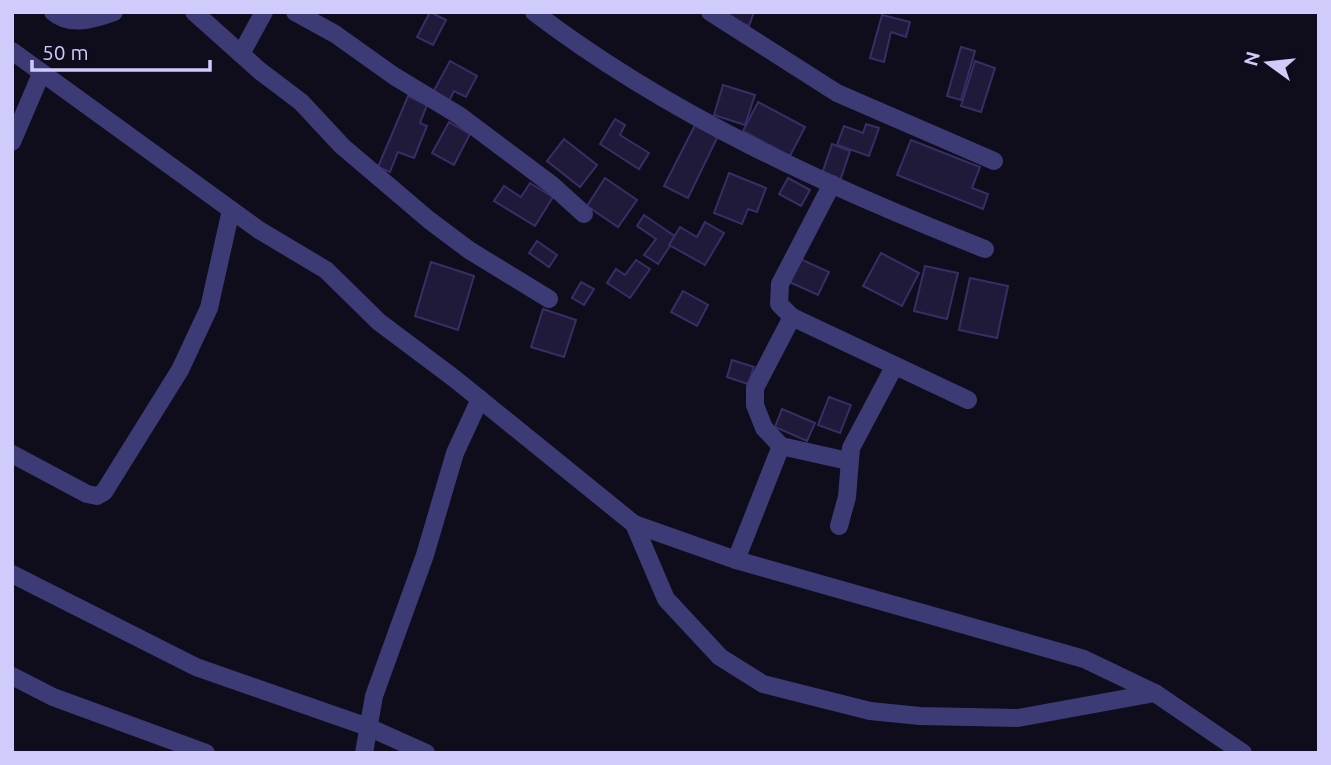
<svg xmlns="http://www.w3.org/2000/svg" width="1331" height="765" font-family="Ubuntu,sans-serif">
<rect width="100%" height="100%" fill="#0f0d1b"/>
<!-- building -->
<g fill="#201a3a" stroke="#382e65" stroke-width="2">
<polygon points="430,12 446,20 433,45 417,37"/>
<polygon points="711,12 754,12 749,26"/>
<polygon points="882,15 910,22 906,37 891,32 884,62 870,58"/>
<polygon points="961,47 975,51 961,100 947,96"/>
<polygon points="450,61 477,76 466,97 454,91 448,103 432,94"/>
<polygon points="975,61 995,68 981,112 961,106"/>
<polygon points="723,85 755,95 745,125 714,115"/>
<polygon points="408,96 427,105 420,123 427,126 414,158 398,152 390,172 378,167"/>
<polygon points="758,102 805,127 790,156 743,131"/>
<polygon points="615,119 625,125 620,135 649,153 639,169 600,144"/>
<polygon points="449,122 470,134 454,165 432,153"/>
<polygon points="866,124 879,128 869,156 837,145 844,126 863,133"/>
<polygon points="695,125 718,136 688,198 664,186"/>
<polygon points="564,139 597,165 580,187 547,161"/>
<polygon points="911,140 980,167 972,188 988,194 983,209 897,175"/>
<polygon points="832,144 850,151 840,181 822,174"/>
<polygon points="729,173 766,188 757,212 748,209 742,224 714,213"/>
<polygon points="605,178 637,200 618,227 587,206"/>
<polygon points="788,178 810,190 801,206 779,194"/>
<polygon points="530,183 553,197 535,226 494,201 504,186 521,197"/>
<polygon points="644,215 676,237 658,264 644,255 656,239 637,226"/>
<polygon points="705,222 724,233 705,265 669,245 680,227 697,237"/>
<polygon points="537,241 557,255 549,267 529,253"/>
<polygon points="881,253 919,273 902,306 863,286"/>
<polygon points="798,258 829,272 818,295 787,281"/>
<polygon points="636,260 650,269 630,298 607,283 616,269 625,275"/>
<polygon points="431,262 474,276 458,330 415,316"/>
<polygon points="925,266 958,273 947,319 914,311"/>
<polygon points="970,278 1008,286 997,338 959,330"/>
<polygon points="581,282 594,289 584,305 572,298"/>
<polygon points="683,291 708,305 697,326 671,312"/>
<polygon points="543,309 576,320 564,357 531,347"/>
<polygon points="732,360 754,367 748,384 727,377"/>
<polygon points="829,397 851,405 840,433 818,425"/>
<polygon points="782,409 815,423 807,441 775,427"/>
</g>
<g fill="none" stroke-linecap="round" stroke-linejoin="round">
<!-- street -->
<g stroke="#3c3b76" stroke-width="18">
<path d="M53 12C70 27 95 19 114 12"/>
<polyline points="194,12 260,71 301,102 342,146 429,220 469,250 549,299"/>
<polyline points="295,12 335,34 394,76 460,116 552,185 584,214"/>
<path d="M534 12C669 115 828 187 985 249"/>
<polyline points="710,12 837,93 994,161"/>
<polyline points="12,51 259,230 326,270 379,322 455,379 634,524 666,599 720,657 763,684 870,711 920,716 1018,718 1155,693"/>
<polyline points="241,54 264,12"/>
<polyline points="12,142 41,74"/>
<polyline points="832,184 780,284 779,304 792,317 968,400"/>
<polyline points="792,317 755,388 755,405 764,428 781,446 848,461"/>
<polyline points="12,454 87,494 97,496 104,492 180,370 209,308 231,210"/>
<polyline points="634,524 736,560 1084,659 1155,693 1243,753"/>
<polyline points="839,526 847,497 851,448 894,367"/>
<polyline points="736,560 781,446"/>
<polyline points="12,574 196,667 368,727 426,753"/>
<polyline points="12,676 53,697 206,753"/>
<polyline points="364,753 374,696 425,555 455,453 480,399"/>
</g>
</g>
<!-- border -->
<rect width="1331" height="765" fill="none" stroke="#cfcbfb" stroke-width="28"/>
<!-- north arrow -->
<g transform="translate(1268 63) rotate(285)" stroke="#0f0d1b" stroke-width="5" paint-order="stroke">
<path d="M0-5L12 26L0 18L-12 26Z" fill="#cfcbfb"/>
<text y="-10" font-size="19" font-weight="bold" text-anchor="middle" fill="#cfcbfb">N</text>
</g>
<!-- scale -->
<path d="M32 60v10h178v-10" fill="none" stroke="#cfcbfb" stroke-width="3.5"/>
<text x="42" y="60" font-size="21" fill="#cfcbfb" stroke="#0f0d1b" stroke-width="5" paint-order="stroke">50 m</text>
</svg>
